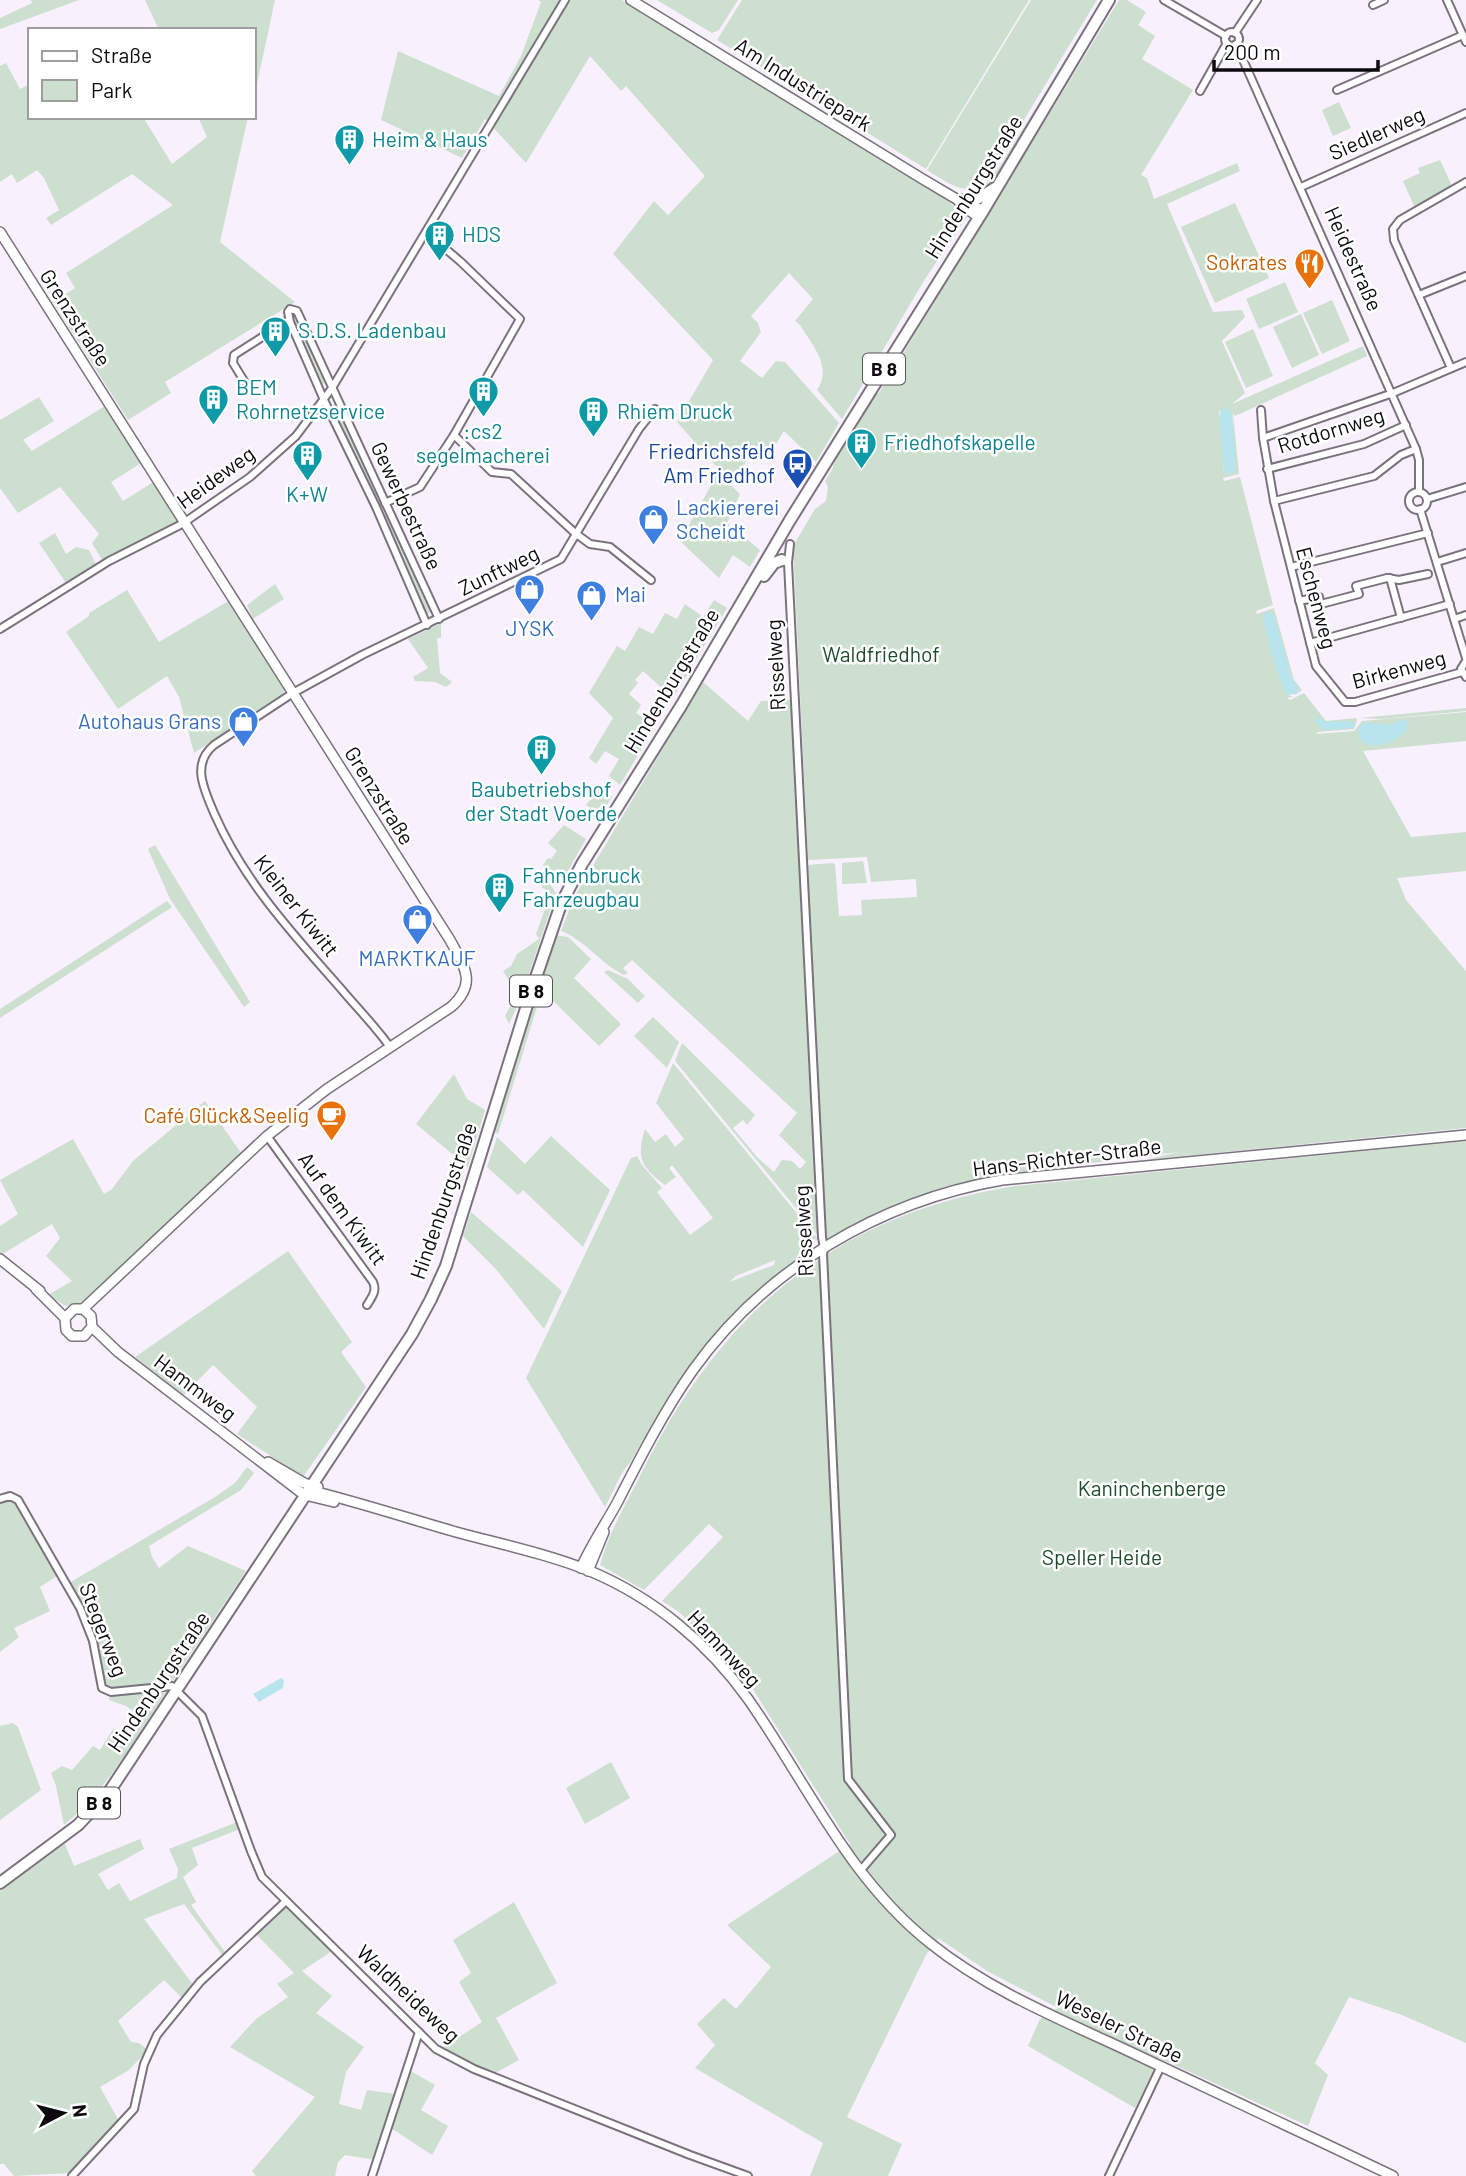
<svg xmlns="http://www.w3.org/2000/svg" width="1466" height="2176" font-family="Barlow,sans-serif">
<rect width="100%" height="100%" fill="#f9f0fe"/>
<!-- green -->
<g fill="#cddfcf" fill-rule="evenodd">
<polygon points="31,0 79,0 0,29 0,18 32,3"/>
<polygon points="145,0 275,0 254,98 254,30 159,30"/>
<path d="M538 0H622L940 195 967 217 925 279 842 419 817 390C833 367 812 345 800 325L795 321 813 299 789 273 751 316 758 323 761 332 740 361 762 378 776 361 785 362 839 423 816 462 784 431 767 459 753 450 737 477H730L714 464 677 422 713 360 613 254 654 201 668 215 705 176 626 86 621 91 590 56 526 163 485 119 462 158 381 120 398 51 499 96 521 56 541 2Z"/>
<polygon points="657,0 738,0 719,30 712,33"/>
<polygon points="742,0 1029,0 926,169 717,40"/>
<path d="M1031 0H1097L989 177C969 201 948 183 927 170Z"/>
<polygon points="1102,0 1106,0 999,174 983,192 981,191 1002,163"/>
<path d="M1119 0H1127L1146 12 1138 25 1155 36 1142 59 1193 90 1141 175 1147 178 1154 199 1237 163 1240 171 1167 204 1213 312 1242 310 1245 317 1222 341 1245 393 1232 404 1363 346 1367 356 1235 416 1233 413 1239 474 1223 478 1224 481 1240 477 1273 605 1256 611 1257 614 1274 608 1294 680 1302 690 1297 694 1298 691C1286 668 1279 640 1274 615L1263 616C1269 645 1275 670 1290 696H1294L1287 698 1290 700 1304 693 1326 721 1356 718 1357 720 1354 729 1318 732 1316 734 1354 731 1362 721 1466 712V741L1363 751 1411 837 1466 832V871L1397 878 1406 900 1466 971V1128L1145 1160 1179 1152C1053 1169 937 1173 825 1241L814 1050 808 865 832 863 835 864 839 916 862 915 861 900 917 897 916 879 871 882 867 857 808 860 793 546 815 509 826 501 828 487 825 481 832 470 838 451 875 393H879ZM1219 411 1232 415C1235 439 1233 450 1224 473Z"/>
<polygon points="6,63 20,89 30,84 30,117 143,117 172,164 207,137 198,117 248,117 220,242 295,302 165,382 171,393 128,420 53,302 75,288 66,273 173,205 132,174 51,225 46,218 59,210 44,178 37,170 17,183 12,174 0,182 0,66"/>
<polygon points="1339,102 1351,128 1333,136 1322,110"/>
<polygon points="1440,160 1452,186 1415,208 1403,181 1420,173 1418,168"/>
<polygon points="1235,203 1269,278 1215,303 1181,227"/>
<polygon points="1285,282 1298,312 1259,329 1246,299"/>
<polygon points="1332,300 1350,341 1322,354 1303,313"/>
<polygon points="1301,314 1319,355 1292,368 1273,327"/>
<polygon points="293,316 299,318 326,379 324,384 320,384 291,317"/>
<polygon points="1253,329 1273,376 1246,388 1225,342"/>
<polygon points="39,397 54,421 23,440 32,451 105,406 143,462 111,482 123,501 155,481 180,522 102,560 92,543 99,534 60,487 18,513 0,488 0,420"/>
<polygon points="335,403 379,495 374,498 331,408"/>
<polygon points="718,473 740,494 727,523 760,550 750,567 733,555 719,578 680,541"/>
<polygon points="387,513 419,587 432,611 426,615 382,515"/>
<polygon points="55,533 66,554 76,547 89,550 96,564 66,583 39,543"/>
<polygon points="275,584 284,599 253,619 247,605"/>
<polygon points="127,590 159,642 230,600 285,687 283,694 194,753 179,697 167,676 118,709 66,632 89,616 89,613"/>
<polygon points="714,600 727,608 673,698 643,671 635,680 638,683 629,694 641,705 636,713 655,727 620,785 609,776 619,759 605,751 596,764 589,758 613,718 589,693 617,646 625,651 639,627 653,634 665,613 677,619 685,604 703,617"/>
<polygon points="441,623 441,638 437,638 440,673 452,682 446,687 435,682 415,681 413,677 428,668 408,639"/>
<path d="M703 682 748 721 761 701 794 700 818 1235 675 1061 682 1043 755 1115 747 1125 743 1120 733 1128 758 1158 774 1172 782 1160 792 1161 800 1169 806 1162 779 1135 797 1113 632 960 623 968 628 973 624 975C601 964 585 940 561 931L574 897Z"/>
<polygon points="1466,708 1466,711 1381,719 1359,718"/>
<polygon points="602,785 612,797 598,820 589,814 592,809 586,805"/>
<polygon points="564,825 586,839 560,885 556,886 543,865 548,858 551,859 557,851 548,843"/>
<polygon points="155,845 250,1002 244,1007 170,899 148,849"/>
<polygon points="863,861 867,883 842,884 842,863"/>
<path d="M540 869 556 893 521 998 509 1024 505 1016 513 1001 509 987 512 985 503 971 511 966 517 954 539 939 536 934 550 895C541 886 536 882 540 869Z"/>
<polygon points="167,901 172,907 0,1018 0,1009"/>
<polygon points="555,935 568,937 591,959 574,978 621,1024 599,1046 539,987 539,981"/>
<polygon points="608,970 628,979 645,996 638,1003 604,972"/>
<polygon points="536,994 541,994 498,1134 494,1132 494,1127 512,1069 521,1047 523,1030"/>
<polygon points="653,1017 679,1042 667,1068 634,1036"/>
<path d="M673 1063 819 1240 812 1239 807 1231 802 1236 804 1246 793 1262 747 1300 705 1346 670 1393 630 1463C621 1471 612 1495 605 1507L526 1378 631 1158 637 1156 642 1165 662 1188 657 1192 690 1235 713 1218 672 1165 669 1168 676 1177 665 1185C641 1167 636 1158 645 1129L655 1142 666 1134 675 1147 684 1139 656 1103ZM775 1260 774 1265 729 1282 736 1276Z"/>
<polygon points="454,1074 467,1099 485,1110 468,1167 416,1124"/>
<polygon points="205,1101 241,1153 88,1301 66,1306 48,1295 72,1281 46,1256 60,1238 52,1224 1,1255 0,1254 0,1226 18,1214 0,1180 73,1139 104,1194 112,1189 133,1161"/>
<polygon points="551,1136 610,1190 583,1247 523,1190 518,1195 487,1167 497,1137 525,1164"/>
<path d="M1466 1141V2043L1402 2015 1349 1997 1315 2063 1328 2075 1308 2126 1159 2058 1135 2108 1028 2046 1040 2019 1058 2008 987 1971 938 1938 926 1955 847 2117 902 2144 888 2176H810L823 2143 695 2068 715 2045 697 2024 724 1998 736 2009 771 1967 727 1925 850 1844 744 1675 679 1612 662 1601 723 1537 709 1524 644 1590 600 1565C608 1534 625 1506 639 1478 718 1315 833 1215 1015 1186Z"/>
<polygon points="471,1212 562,1291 544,1329 495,1268 463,1236"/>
<polygon points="288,1251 352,1342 341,1352 366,1387 303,1477 237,1434 257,1407 213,1365 183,1396 135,1357"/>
<polygon points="247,1467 254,1473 241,1490 149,1546 152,1557 159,1568 188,1546 246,1571 172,1682 114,1689 104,1684 97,1644 69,1583 215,1497 235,1483"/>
<polygon points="8,1497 16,1501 60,1574 40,1587 50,1611 14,1628 19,1637 0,1652 0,1502"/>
<path d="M164 1688 167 1691C136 1736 108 1790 64 1825L56 1786 51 1773 62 1766 72 1770 93 1746 100 1750 113 1729 127 1736 140 1715 126 1706 109 1700 110 1695Z"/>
<polygon points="13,1723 18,1727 41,1790 0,1820 0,1726"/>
<polygon points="611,1762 630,1798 585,1824 566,1788"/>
<polygon points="237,1822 240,1829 192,1848 198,1865 183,1877 196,1902 191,1905 226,1953 223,1956 184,1904 144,1919 194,1986 183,1999 164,1980 118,2021 131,2042 139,2043 148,2050 129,2070 100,2087 119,2121 72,2173 14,2176 4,2164 0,2164 0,1891 64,1842 74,1866 140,1839 144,1849 98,1874 108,1890 119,1883 130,1901 177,1878 178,1869 169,1849"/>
<polygon points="514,1902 557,1983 496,2018 519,2060 495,2073 463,2061 441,2049 482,2022 459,1982 471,1973 453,1940"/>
<polygon points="285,1904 332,1951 302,1971 332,1996 316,2013 364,2047 346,2072 339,2104 361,2110 367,2090 396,2094 375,2160 345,2155 338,2162 335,2176 256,2176 252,2171 315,2097 230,2047 256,2019 288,1997 277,1984 294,1973 254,1932"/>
<polygon points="409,2070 435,2085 421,2110 448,2126 432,2155 391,2128"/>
</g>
<!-- water -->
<g fill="#b7e4ed">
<polygon points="1227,407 1232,415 1236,466 1234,473 1224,473 1219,416 1222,409"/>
<polygon points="1269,612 1274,615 1291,677 1298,687 1297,694 1288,695 1284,690 1270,650 1263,616 1265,613"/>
<polygon points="1319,717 1326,722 1351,721 1356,725 1352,728 1324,730 1315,722 1315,718"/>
<path d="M1405 719 1408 722 1406 731C1394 743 1374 751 1360 740L1358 729 1364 722 1389 725Z"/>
<polygon points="281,1678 284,1680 283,1688 259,1702 253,1694"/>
</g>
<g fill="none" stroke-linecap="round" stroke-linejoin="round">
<defs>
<g id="street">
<polyline points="1164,0 1226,36"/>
<polyline points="1447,0 1466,42"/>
<polyline points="1373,5 1384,0"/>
<circle cx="1232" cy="39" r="7"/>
<polyline points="1235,33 1257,0"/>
<polyline points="1236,44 1416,449 1419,460 1419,492"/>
<polyline points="1337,90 1463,35"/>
<polyline points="1200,91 1227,43"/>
<polyline points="1301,187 1466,113"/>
<polyline points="1419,295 1466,276"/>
<polyline points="1451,368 1394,240 1393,229 1400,220 1466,182"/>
<polyline points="249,389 233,363 234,355 289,320"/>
<polyline points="1261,410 1263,438"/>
<polyline points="454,435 492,472 511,474 575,533 590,544 610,547 651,580"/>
<polyline points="1416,449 1401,455 1374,476 1274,501 1263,438 1393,393 1466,362"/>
<polyline points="1267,469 1364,444 1406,425"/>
<circle cx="1418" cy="501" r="9"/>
<polyline points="1427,499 1466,487"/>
<polyline points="1274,501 1316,666 1345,702 1355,702 1462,672"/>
<polyline points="385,503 420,487 454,435 520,319 461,262 427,233"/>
<polyline points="1420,509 1466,658"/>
<polyline points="785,562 788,563 790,544"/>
<polyline points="1437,562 1466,553"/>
<polyline points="788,563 822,1237 824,1249 823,1254 848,1779 891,1835 860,1871"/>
<polyline points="1291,567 1428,533"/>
<polyline points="1390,578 1401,618"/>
<polyline points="1299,601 1319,597 1321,604 1359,594 1356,586 1387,578 1399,580 1428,574"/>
<polyline points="1454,619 1466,615"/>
<polyline points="427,625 376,507 324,400 290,322 288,312 290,309 297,311 439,619"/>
<polyline points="0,629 109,561 182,524 250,477 296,436 332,388 565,0"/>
<polyline points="1310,643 1450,604"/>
<polyline points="1466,661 1461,669 1466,677"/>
<path d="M390 1047C376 1027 358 1009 342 990 293 934 244 882 214 813 204 789 191 764 214 745L293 693 362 655 561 559 639 429 655 409"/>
<path d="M267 1136 373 1282C377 1291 372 1297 367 1305"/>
<polyline points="0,1499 10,1496 18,1500 80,1608 93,1641 102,1688 111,1692 172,1686 202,1716 251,1851 262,1877 436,2049 474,2069 690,2155 748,2176"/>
<polyline points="72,2176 134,2109 144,2064 157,2035 200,1982 286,1901"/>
<polyline points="372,2176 419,2032"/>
<polyline points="1109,2176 1161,2066"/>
</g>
<g id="secondary">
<polyline points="631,0 921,178 958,200 964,200 983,211"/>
<polyline points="958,200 962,206 979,217"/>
<path d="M0 232 450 940C464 966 478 983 451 1007L327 1089 267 1136 83 1309"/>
<polyline points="0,1259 40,1291"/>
<polyline points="36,1289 65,1318 66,1330 72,1336 84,1336 92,1327 91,1316 83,1309 74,1309 65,1318"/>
<polyline points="92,1327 118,1352 299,1491 305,1495 334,1502"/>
<polyline points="268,1462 304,1483 318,1487"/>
<path d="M309 1490C358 1502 407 1518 456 1532 500 1544 548 1554 590 1571 654 1598 708 1643 748 1699 807 1783 848 1878 930 1943 987 1989 1057 2018 1122 2048 1213 2091 1303 2133 1393 2176"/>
<path d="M581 1568C591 1545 605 1525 617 1503 640 1458 664 1411 693 1370 766 1268 880 1201 1002 1180L1466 1135"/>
<polyline points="588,1571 604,1532"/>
</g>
<g id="primary">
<polyline points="964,200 979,198 995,188"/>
<polyline points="764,576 774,563 782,560"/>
<polyline points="0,1883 78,1825 109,1792 412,1334 431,1299 446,1266 532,989 561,904 582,864 681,706 790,520 983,211 1109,0"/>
</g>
</defs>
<!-- street casing -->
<use href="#street" stroke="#7b727e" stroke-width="10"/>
<!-- secondary casing -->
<use href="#secondary" stroke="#7b727e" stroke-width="12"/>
<!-- primary casing -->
<use href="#primary" stroke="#7b727e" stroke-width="14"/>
<!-- street -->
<use href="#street" stroke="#fff" stroke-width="6"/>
<!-- secondary -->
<use href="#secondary" stroke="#fff" stroke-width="9"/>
<!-- primary -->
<use href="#primary" stroke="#fff" stroke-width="10"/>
</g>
<!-- icons -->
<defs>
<symbol id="building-pin" viewBox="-11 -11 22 30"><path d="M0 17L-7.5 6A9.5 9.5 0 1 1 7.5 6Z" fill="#0f9aa8" stroke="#fff"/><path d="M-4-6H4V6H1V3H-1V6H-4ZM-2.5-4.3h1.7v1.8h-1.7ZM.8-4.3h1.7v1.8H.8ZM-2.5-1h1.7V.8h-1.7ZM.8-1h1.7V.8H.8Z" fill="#fff"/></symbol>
<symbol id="restaurant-pin" viewBox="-11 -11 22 30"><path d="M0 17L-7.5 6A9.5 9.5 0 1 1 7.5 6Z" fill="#e8710a" stroke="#fff"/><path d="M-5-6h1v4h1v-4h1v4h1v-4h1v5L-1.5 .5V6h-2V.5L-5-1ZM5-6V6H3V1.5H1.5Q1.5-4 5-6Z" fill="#fff"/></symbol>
<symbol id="bus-pin" viewBox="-11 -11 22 30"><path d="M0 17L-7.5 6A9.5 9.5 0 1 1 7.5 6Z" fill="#1a4fb4" stroke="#fff"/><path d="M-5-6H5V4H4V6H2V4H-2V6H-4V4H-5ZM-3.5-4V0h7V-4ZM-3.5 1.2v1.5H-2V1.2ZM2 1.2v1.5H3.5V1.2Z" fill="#fff"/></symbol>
<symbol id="shop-pin" viewBox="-11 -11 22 30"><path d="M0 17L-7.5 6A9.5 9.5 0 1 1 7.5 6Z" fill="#3f7fe0" stroke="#fff"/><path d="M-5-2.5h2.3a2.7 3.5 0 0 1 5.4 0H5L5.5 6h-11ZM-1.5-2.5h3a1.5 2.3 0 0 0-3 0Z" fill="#fff"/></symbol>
<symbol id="cafe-pin" viewBox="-11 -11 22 30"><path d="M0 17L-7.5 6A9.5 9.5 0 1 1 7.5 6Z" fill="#e8710a" stroke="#fff"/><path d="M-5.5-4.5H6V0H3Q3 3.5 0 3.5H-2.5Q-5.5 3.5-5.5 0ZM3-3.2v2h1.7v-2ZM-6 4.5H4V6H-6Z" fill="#fff"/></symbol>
</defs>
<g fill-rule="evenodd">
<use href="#building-pin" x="332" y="122" width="35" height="47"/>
<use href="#building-pin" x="422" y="218" width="35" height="47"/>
<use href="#restaurant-pin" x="1292" y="246" width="35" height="47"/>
<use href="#building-pin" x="258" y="314" width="35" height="47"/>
<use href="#building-pin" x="466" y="374" width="35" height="47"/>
<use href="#building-pin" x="196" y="382" width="35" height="47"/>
<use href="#building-pin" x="576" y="394" width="35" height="47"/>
<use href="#building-pin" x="844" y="426" width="35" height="47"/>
<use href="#building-pin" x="290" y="438" width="35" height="47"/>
<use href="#bus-pin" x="780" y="446" width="35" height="47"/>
<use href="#shop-pin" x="636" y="502" width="35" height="47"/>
<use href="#shop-pin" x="512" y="572" width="35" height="47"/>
<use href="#shop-pin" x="574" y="578" width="35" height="47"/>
<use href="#shop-pin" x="226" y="704" width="35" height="47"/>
<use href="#building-pin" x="524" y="732" width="35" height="47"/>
<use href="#building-pin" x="482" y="870" width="35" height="47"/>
<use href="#shop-pin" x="400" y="902" width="35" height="47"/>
<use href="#cafe-pin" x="314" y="1098" width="35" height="47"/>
</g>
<g text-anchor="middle" stroke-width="5" stroke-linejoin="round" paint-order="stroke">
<!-- shield labels -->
<g fill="#fff" stroke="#565457" stroke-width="2">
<rect x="863" y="353.5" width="42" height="31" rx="5"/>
<rect x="510" y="975.5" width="42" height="31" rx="5"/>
<rect x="78" y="1787.5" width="42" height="31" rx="5"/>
</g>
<g font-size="19" font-weight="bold" fill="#0d0a0f">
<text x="884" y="376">B 8</text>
<text x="531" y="998">B 8</text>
<text x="99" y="1810">B 8</text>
</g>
<!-- street labels -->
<g font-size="21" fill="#0d0a0f" stroke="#fff">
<text transform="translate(803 85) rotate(32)" y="7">Am Industriepark</text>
<text transform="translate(1377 134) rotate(-24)" y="7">Siedlerweg</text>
<text transform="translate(974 187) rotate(-58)" y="7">Hindenburgstraße</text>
<text transform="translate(1353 259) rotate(66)" y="7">Heidestraße</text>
<text transform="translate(75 318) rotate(57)" y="7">Grenzstraße</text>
<text transform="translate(1331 431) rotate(-17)" y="7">Rotdornweg</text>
<text transform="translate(216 478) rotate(-36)" y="7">Heideweg</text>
<text transform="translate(406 506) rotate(65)" y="7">Gewerbestraße</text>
<text transform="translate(499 571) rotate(-26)" y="7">Zunftweg</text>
<text transform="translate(1316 598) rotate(75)" y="7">Eschenweg</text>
<text transform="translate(776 665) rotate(-93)" y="7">Risselweg</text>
<text transform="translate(1399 670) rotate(-15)" y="7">Birkenweg</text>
<text transform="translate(672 681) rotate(-59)" y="7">Hindenburgstraße</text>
<text transform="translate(379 796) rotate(58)" y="7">Grenzstraße</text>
<text transform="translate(296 906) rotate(52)" y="7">Kleiner Kiwitt</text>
<text transform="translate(1067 1158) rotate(-7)" y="7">Hans-Richter-Straße</text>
<text transform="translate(444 1201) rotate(-71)" y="7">Hindenburgstraße</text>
<text transform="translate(342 1209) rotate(54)" y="7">Auf dem Kiwitt</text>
<text transform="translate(804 1231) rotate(-93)" y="7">Risselweg</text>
<text transform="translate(195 1388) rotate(37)" y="7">Hammweg</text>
<text transform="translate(103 1630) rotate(69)" y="7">Stegerweg</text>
<text transform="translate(724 1649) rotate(47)" y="7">Hammweg</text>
<text transform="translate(159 1682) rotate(-56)" y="7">Hindenburgstraße</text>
<text transform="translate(408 1994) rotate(43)" y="7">Waldheideweg</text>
<text transform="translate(1119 2027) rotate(26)" y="7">Weseler Straße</text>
</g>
<!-- culture labels -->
<g font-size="21" fill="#0d838f" stroke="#fff" text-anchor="start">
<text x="372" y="147">Heim &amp; Haus</text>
<text x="462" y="242">HDS</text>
<text x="298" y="338">S.D.S. Ladenbau</text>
<text x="236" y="395">BEM<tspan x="236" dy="24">Rohrnetzservice</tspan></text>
<text x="617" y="419">Rhiem Druck</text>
<text x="483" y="439" text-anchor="middle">:cs2<tspan x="483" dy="24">segelmacherei</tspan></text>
<text x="884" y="450">Friedhofskapelle</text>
<text x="307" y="502" text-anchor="middle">K+W</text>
<text x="541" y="797" text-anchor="middle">Baubetriebshof<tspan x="541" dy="24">der Stadt Voerde</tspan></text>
<text x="522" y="883">Fahnenbruck<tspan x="522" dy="24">Fahrzeugbau</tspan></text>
</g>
<!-- food labels -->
<g font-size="21" fill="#c56008" stroke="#fff" text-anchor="end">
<text x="1287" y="270">Sokrates</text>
<text x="309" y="1123">Café Glück&amp;Seelig</text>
</g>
<!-- transit labels -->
<g font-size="21" fill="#164399" stroke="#fff" text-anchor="end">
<text x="775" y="459">Friedrichsfeld<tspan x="775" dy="24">Am Friedhof</tspan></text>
</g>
<!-- shop labels -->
<g font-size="21" fill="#366cbe" stroke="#fff" text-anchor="start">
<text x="676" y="515">Lackiererei<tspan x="676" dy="24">Scheidt</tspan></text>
<text x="615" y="602">Mai</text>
<text x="530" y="636" text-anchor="middle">JYSK</text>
<text x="221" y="729" text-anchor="end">Autohaus Grans</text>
<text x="417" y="966" text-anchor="middle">MARKTKAUF</text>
</g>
<!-- park labels -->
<g font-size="21" fill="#1d4c29" stroke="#fff">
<text x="881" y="662">Waldfriedhof</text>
<text x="1152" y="1496">Kaninchenberge</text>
<text x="1102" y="1565">Speller Heide</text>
</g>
</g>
<!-- legend -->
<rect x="28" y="28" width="228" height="91" fill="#ffffff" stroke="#9e9d9f" stroke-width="2"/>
<rect x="42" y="51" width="35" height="10" fill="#ffffff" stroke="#9e9d9f" stroke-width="2"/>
<text x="91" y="63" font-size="21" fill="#0d0a0f">Straße</text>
<rect x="42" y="80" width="35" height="21" fill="#cddfcf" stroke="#9e9d9f" stroke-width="2"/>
<text x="91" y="98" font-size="21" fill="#0d0a0f">Park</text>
<!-- north arrow -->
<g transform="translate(63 2113) rotate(83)" stroke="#ffffff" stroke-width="5" paint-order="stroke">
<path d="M0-5L12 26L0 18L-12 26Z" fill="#0d0a0f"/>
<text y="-10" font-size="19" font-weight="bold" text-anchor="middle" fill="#0d0a0f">N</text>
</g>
<!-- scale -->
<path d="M1214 60v10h164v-10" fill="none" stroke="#0d0a0f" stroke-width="3.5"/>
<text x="1224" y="60" font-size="21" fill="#0d0a0f" stroke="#ffffff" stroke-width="5" paint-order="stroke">200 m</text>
</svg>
